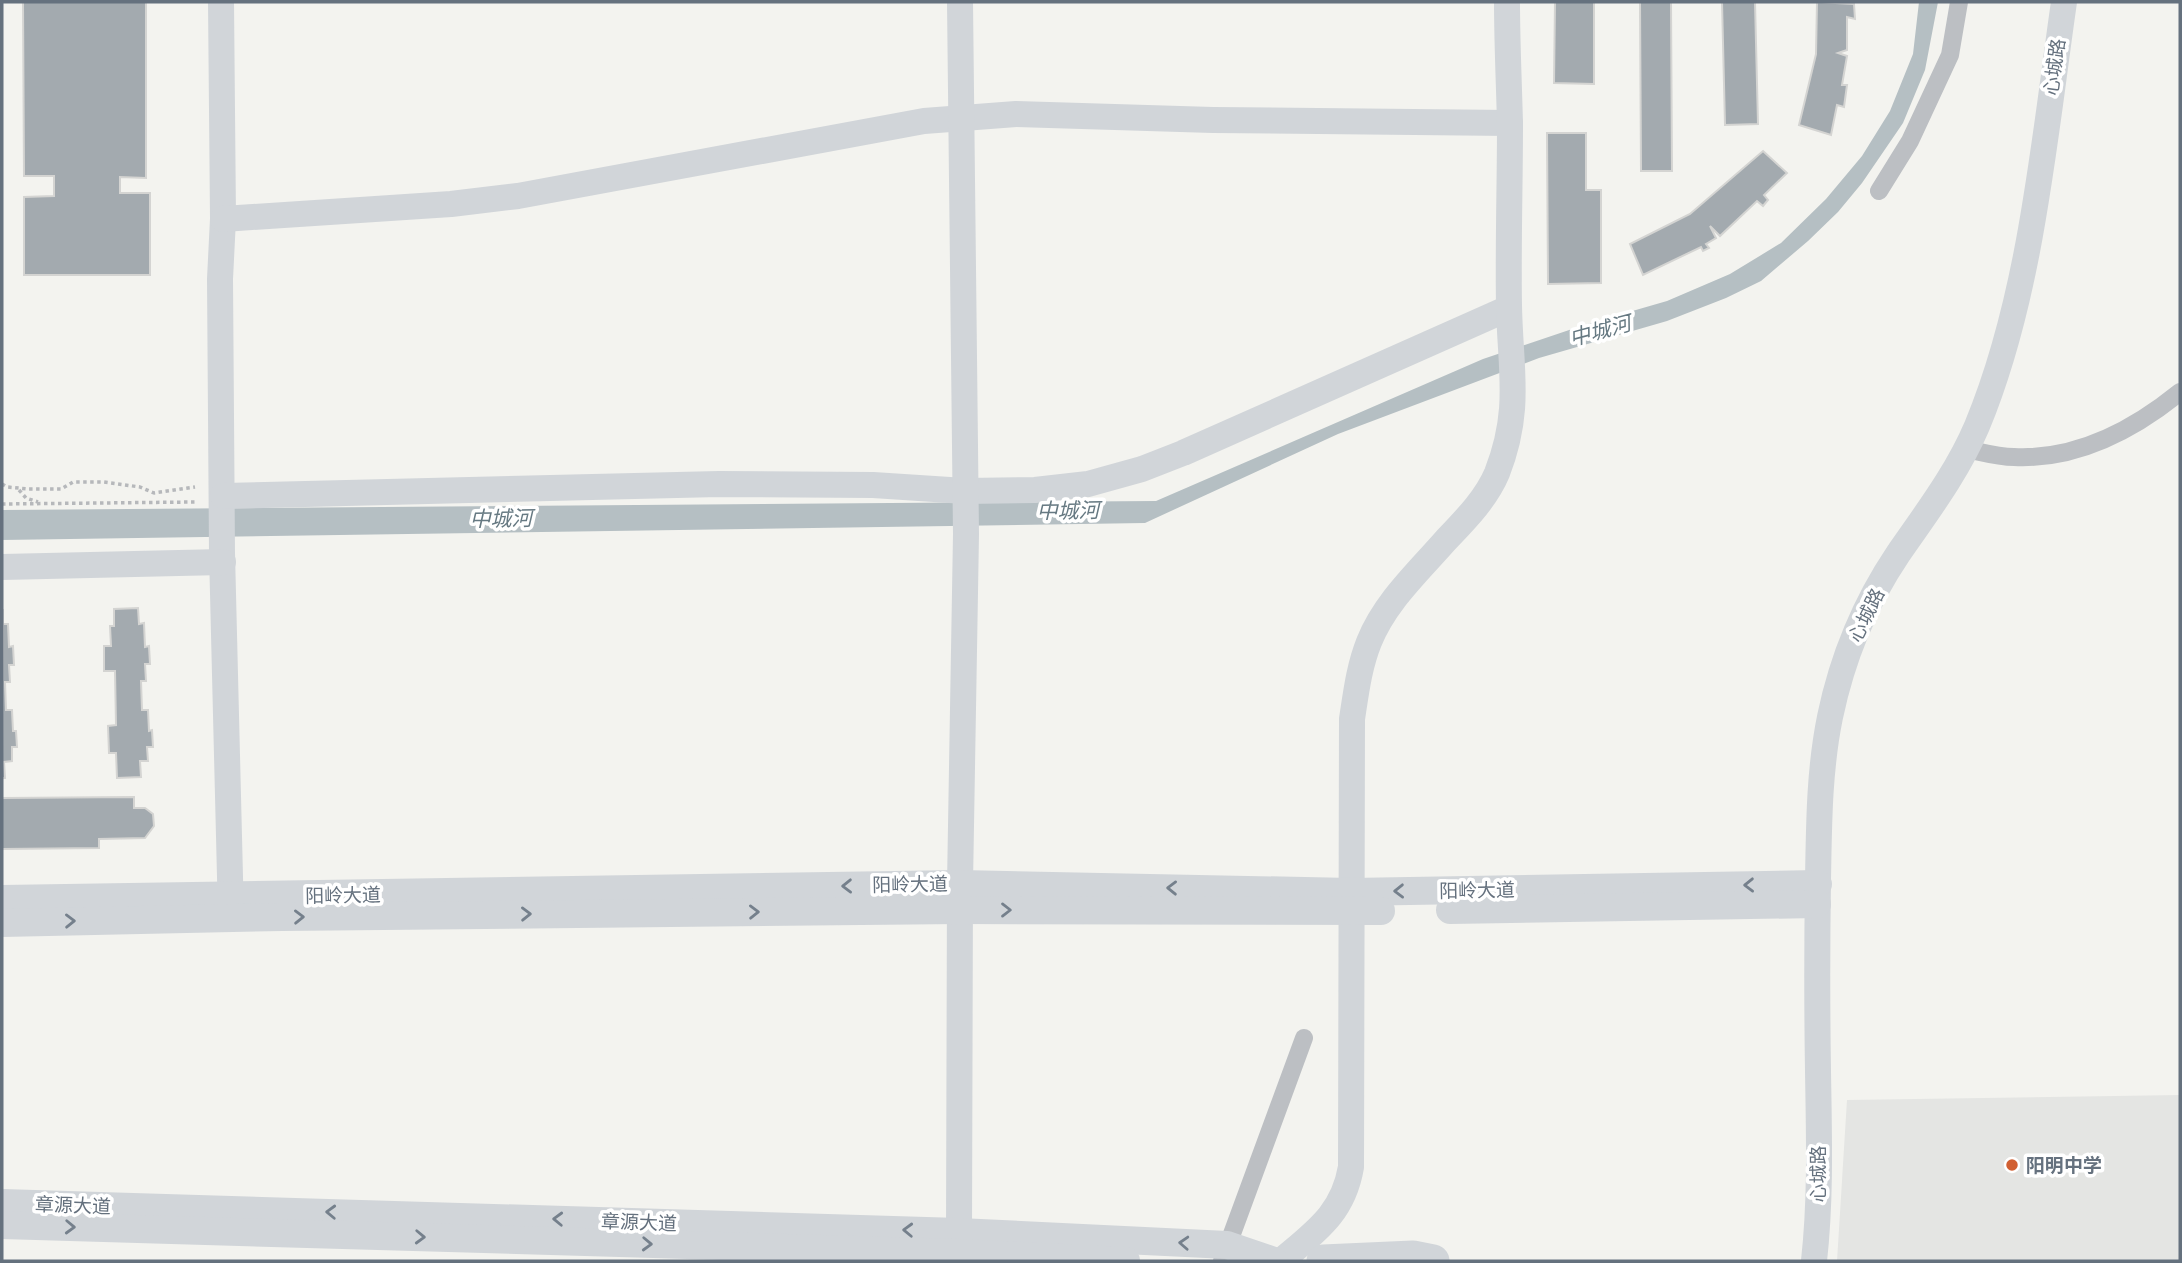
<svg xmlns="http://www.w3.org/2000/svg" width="2182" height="1263" font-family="'Golos Text','Noto Sans SC',sans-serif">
<rect width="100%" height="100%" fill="#f3f3ef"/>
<!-- built -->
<polygon fill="#e4e5e3" points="2180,1095 2180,1261 1837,1261 1847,1100"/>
<!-- water -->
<polygon fill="#b5bfc3" points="1919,2 1938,2 1925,70 1903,123 1862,183 1838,212 1808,241 1761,281 1726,298 1667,321 1539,358 1338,434 1145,523 2,540 2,510 1156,501 1483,359 1584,325 1667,301 1730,274 1781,243 1826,199 1862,156 1890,111 1913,54"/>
<!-- building -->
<g fill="#a3aaaf" stroke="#d4d4d2" stroke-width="2">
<polygon points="23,2 146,2 146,178 120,177 120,193 150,193 150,275 24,275 24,197 54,196 54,176 24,176"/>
<polygon points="1555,2 1594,2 1594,84 1554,83"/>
<polygon points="1640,2 1671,2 1672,171 1641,171"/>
<polygon points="1722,2 1755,2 1758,124 1725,125"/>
<polygon points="1817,2 1854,4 1855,19 1847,17 1847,50 1838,53 1847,56 1842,85 1847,85 1844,107 1837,105 1831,135 1799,125 1816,54"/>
<polygon points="1547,133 1586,133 1586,190 1601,190 1601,283 1548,284"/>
<polygon points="1763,151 1787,173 1764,195 1768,200 1763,206 1757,201 1720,236 1710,226 1716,238 1706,244 1709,248 1703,251 1701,247 1643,275 1630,244 1690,214"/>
<polygon points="138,608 139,624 144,623 145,647 149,646 150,664 145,664 146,681 141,681 142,710 148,710 149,731 152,730 153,747 147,747 148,761 140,761 141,777 117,778 116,753 109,753 108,726 116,725 115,671 104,671 104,646 111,646 110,626 114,626 114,609"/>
<polygon points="3,609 3,624 8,624 9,647 13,646 14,665 9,665 10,682 5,682 6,710 12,710 13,731 16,731 17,747 12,747 12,761 4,762 5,778 2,778"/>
<polygon points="134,797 134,808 145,808 153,814 154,826 145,838 99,839 99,848 2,849 2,798"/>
</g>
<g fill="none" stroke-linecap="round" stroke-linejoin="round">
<!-- path -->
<g stroke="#b6b8bb" stroke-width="3.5" stroke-dasharray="3.5 3.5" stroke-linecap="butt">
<polyline points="2,484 7,487 28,489 61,489 73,482 104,482 140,487 154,493 195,487"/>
<polyline points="19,490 26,498 38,502"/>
<polyline points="2,504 195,502"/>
</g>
<!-- street -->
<g stroke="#bcbfc3" stroke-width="18">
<polyline points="1879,191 1910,141 1950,55 1959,2"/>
<path d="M1966 449C1981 452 1998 457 2014 457 2077 460 2132 431 2180 392"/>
<polyline points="1222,1261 1304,1038"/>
</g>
<!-- secondary -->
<g stroke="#d1d5d9" stroke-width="26">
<polyline points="221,2 223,219 220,279 222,553 231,917"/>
<polyline points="223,219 451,204 518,196 924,121 1016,114 1213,120 1510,123"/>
<polyline points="223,496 719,484 873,485 965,491 1035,490 1088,484 1142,469 1183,453 1509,308"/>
<polyline points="2,567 223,562"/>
<polyline points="959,1232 960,884 966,534 960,2"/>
<path d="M1281 1261C1315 1232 1343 1214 1351 1167L1352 719C1356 693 1359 667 1369 642 1385 602 1418 572 1446 540 1465 520 1486 499 1497 473 1522 409 1510 369 1509 305 1508 245 1510 184 1510 124 1509 83 1507 43 1507 2"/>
<path d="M1814 1261C1821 1198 1819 1135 1818 1071 1817 1007 1817 944 1818 880 1819 825 1819 771 1830 717 1842 659 1865 603 1898 554 1927 512 1957 473 1977 426 2031 296 2044 140 2064 2"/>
</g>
<!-- primary -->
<g stroke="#d1d5d9" stroke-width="28">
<polyline points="2,899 960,884 1351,892 1818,884"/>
<polyline points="1450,910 1817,904"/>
<polyline points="2,923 282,917 960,910 1381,911"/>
<polyline points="2,1203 959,1232 1227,1245 1274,1261"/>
<polyline points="2,1225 959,1253 1126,1261"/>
</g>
<!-- highway -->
<polyline stroke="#d1d5d9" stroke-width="33" points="1323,1261 1413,1257 1433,1261"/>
</g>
<!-- one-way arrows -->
<defs><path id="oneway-chevron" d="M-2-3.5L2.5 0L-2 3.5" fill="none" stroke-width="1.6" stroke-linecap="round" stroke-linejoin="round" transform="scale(1.75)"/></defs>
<g stroke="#75808c">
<use href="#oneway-chevron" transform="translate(1749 885) rotate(179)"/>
<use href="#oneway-chevron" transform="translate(847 886) rotate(179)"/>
<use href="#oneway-chevron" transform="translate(1172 888) rotate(-179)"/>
<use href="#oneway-chevron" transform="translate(1399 891) rotate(179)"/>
<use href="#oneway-chevron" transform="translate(1006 910)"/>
<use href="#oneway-chevron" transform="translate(754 912) rotate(-1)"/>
<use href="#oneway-chevron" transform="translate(526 914) rotate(-1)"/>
<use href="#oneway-chevron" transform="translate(299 917) rotate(-1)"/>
<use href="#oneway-chevron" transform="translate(70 921) rotate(-1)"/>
<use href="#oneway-chevron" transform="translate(331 1212) rotate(-178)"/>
<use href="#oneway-chevron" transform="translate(558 1219) rotate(-178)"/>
<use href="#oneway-chevron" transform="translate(70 1227) rotate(2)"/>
<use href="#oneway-chevron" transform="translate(908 1230) rotate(-178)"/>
<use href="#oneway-chevron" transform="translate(420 1237) rotate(2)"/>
<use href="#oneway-chevron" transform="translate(1184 1243) rotate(-177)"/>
<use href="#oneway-chevron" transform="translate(647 1244) rotate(2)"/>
</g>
<!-- markers -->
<circle fill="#d15f31" stroke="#fff" stroke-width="2.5" cx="2012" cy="1165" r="7"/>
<g text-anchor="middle" stroke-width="7" stroke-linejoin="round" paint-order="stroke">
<!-- street labels -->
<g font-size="19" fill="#65717e" stroke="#fff">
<text transform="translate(2054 67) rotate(-82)" y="7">心城路</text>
<text transform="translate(1866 615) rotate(-64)" y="7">心城路</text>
<text transform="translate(910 884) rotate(-1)" y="7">阳岭大道</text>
<text transform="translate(1477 890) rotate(-1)" y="7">阳岭大道</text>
<text transform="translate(343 895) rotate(-1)" y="7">阳岭大道</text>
<text transform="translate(1818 1174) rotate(-90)" y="7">心城路</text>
<text transform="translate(73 1205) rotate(2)" y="7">章源大道</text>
<text transform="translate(639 1222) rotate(2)" y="7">章源大道</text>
</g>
<!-- poi labels -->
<g font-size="19" font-weight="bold" fill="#65717e" stroke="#fff" text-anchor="start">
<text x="2026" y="1172">阳明中学</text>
</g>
<!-- water labels -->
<g font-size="21" font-style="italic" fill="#667982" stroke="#fff">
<text transform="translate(1600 331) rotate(-15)" y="7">中城河</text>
<text transform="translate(1068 511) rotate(-1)" y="7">中城河</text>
<text transform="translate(501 519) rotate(-1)" y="7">中城河</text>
</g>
</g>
<!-- border -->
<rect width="2182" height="1263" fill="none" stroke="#65717e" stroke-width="7"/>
</svg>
